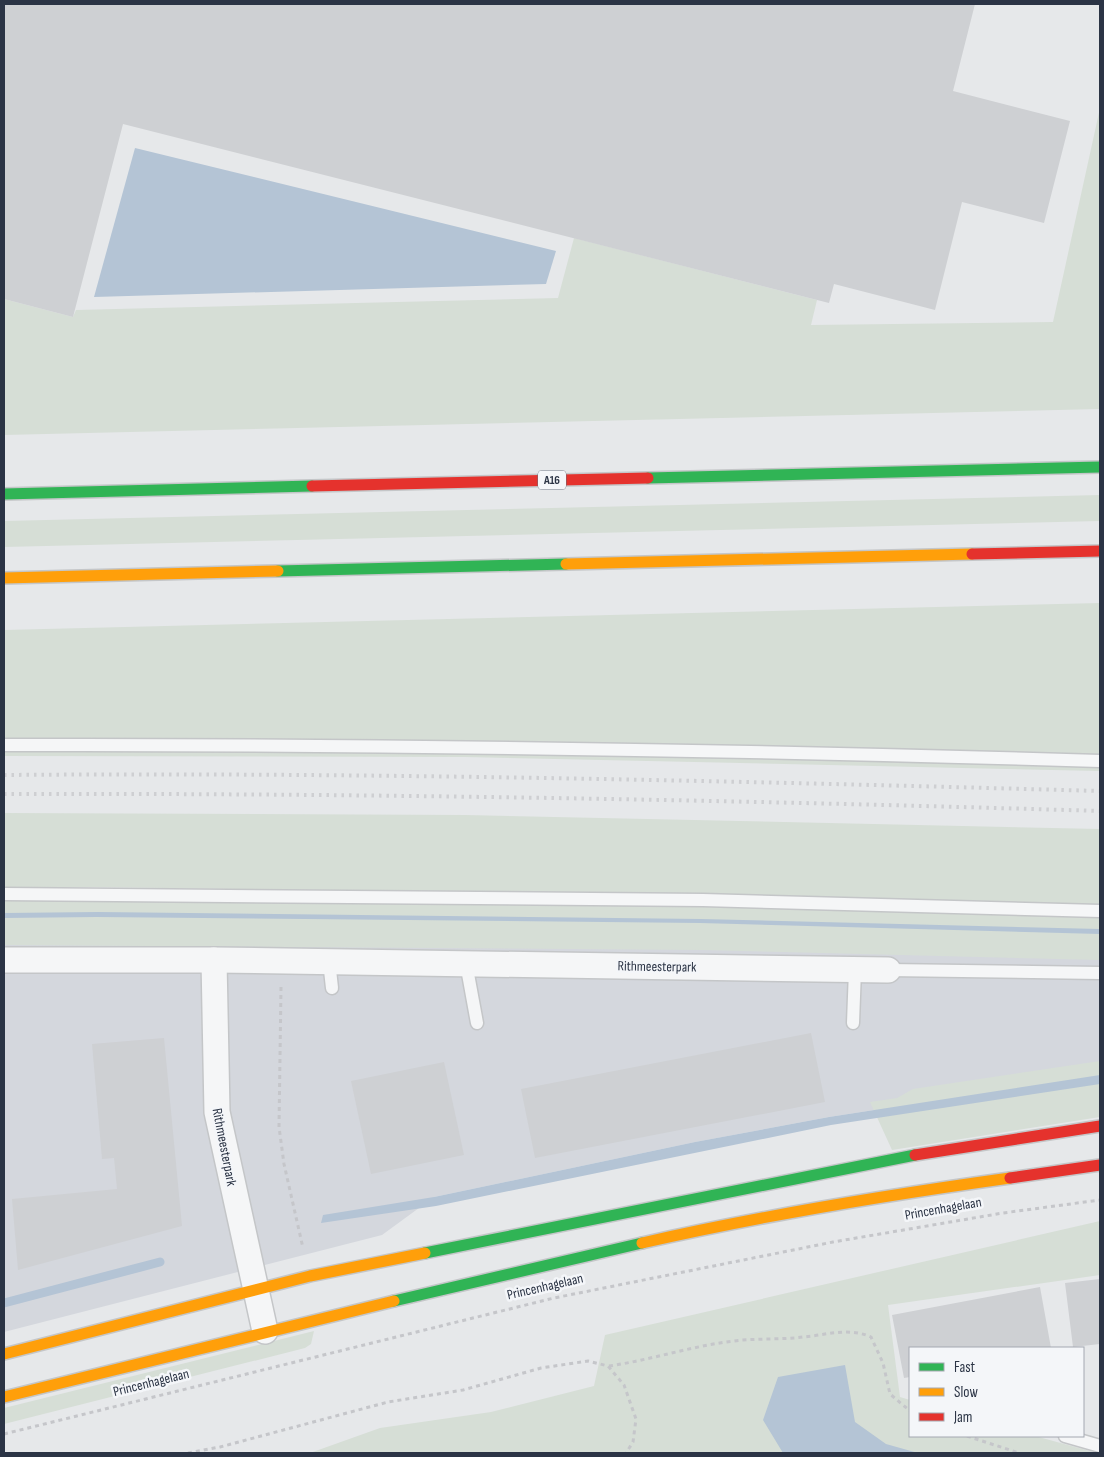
<svg xmlns="http://www.w3.org/2000/svg" width="1104" height="1457" font-family="'Sofia Sans Condensed',sans-serif">
<rect width="100%" height="100%" fill="#e6e8ea"/>
<!-- built -->
<polygon fill="#d4d7dd" points="4,904 1100,921 1100,1075 829,1117 695,1142 434,1197 382,1235 4,1332"/>
<!-- green -->
<g fill="#d6ded6">
<polygon points="1100,108 1100,409 4,435 4,299 73,317 76,310 558,298 574,238 817,300 811,325 1053,322"/>
<polygon points="1100,495 1100,521 4,547 4,521"/>
<polygon points="1100,603 1100,755 740,745 4,739 4,630"/>
<polygon points="189,750 739,757 1100,767 1100,771 465,757 4,756 4,751"/>
<polygon points="4,813 466,815 1100,829 1100,905 704,895 93,887 4,888"/>
<polygon points="4,900 701,905 1100,916 1100,960 702,950 4,945"/>
<polygon points="1100,1061 1100,1117 892,1150 870,1102 897,1098 913,1089"/>
<polygon points="1100,1221 1100,1275 888,1305 900,1397 910,1400 910,1436 1035,1436 1097,1453 310,1453 380,1428 491,1412 594,1386 605,1335"/>
<polygon points="314,1331 311,1344 305,1348 4,1424 4,1408"/>
</g>
<!-- water -->
<g fill="#b4c4d5">
<polygon points="135,148 556,251 546,284 94,297"/>
<polygon points="98,912 701,919 1100,929 1100,934 700,923 97,917 4,918 4,913"/>
<polygon points="1100,1075 1100,1084 831,1125 436,1206 321,1223 323,1215 434,1197 695,1142 829,1117"/>
<polygon points="845,1365 855,1422 886,1444 918,1453 783,1453 763,1420 778,1377"/>
</g>
<g fill="none" stroke-linecap="round" stroke-linejoin="round">
<!-- stream -->
<polyline stroke="#b4c4d5" stroke-width="9" points="4,1303 160,1262"/>
</g>
<!-- building -->
<g fill="#ced0d3">
<polygon points="4,4 975,4 953,91 1070,121 1044,223 962,202 935,310 834,284 829,303 123,124 73,317 4,299"/>
<polygon points="811,1033 825,1102 535,1158 521,1089"/>
<polygon points="164,1038 182,1226 18,1270 12,1199 117,1189 114,1158 102,1159 92,1044"/>
<polygon points="444,1062 464,1155 371,1174 351,1081"/>
<polygon points="1100,1279 1100,1344 1073,1347 1065,1283"/>
<polygon points="1040,1287 1051,1348 910,1348 910,1377 904,1378 892,1315"/>
</g>
<g fill="none" stroke-linecap="round" stroke-linejoin="round">
<defs>
<g id="lane">
<path d="M4 745C369 744 735 750 1100 761"/>
<polyline points="4,894 703,900 1100,911"/>
<polyline points="329,961 332,988"/>
<polyline points="466,963 477,1023"/>
<polyline points="888,970 1100,973"/>
<polyline points="853,1023 855,970"/>
<polyline points="1065,1436 1100,1446"/>
</g>
<g id="street">
<polyline points="4,960 214,960 888,970"/>
<polyline points="214,960 217,1112 265,1331"/>
</g>
<g id="fast">
<polyline points="648,478 1100,467"/>
<polyline points="4,494 312,486"/>
<polyline points="278,571 566,564"/>
<polyline points="425,1253 915,1155"/>
<polyline points="394,1301 642,1243"/>
</g>
<g id="slow">
<polyline points="566,564 972,554"/>
<polyline points="4,578 278,571"/>
<path d="M642 1243C764 1215 887 1195 1010 1178"/>
<polyline points="4,1354 310,1276 425,1253"/>
<polyline points="4,1397 394,1301"/>
</g>
<g id="jam">
<polyline points="312,486 648,478"/>
<polyline points="972,554 1100,551"/>
<polyline points="915,1155 1100,1126"/>
<polyline points="1010,1178 1100,1165"/>
</g>
</defs>
<!-- lane casing -->
<use href="#lane" stroke="#c4c6c8" stroke-width="15"/>
<!-- street casing -->
<use href="#street" stroke="#c4c6c8" stroke-width="28"/>
<!-- fast casing -->
<use href="#fast" stroke="#c4c6c8" stroke-width="14"/>
<!-- slow casing -->
<use href="#slow" stroke="#c4c6c8" stroke-width="14"/>
<!-- jam casing -->
<use href="#jam" stroke="#c4c6c8" stroke-width="14"/>
<!-- path -->
<g stroke="#c5c6ca" stroke-width="3" stroke-dasharray="4 4" stroke-linecap="butt">
<polyline points="281,987 279,1127 284,1164 303,1248"/>
<path d="M609 1366C651 1360 691 1346 734 1341 757 1338 780 1340 803 1337 826 1335 849 1327 871 1337L883 1363 890 1394 910 1411"/>
<polyline points="4,1434 554,1298 833,1242 1003,1213 1100,1200"/>
<polyline points="967,1436 1019,1453"/>
<polyline points="188,1453 220,1447 388,1402 463,1390 541,1368 588,1361 608,1366 624,1385 636,1419 633,1442 626,1453"/>
</g>
<!-- lane -->
<use href="#lane" stroke="#f5f6f7" stroke-width="12"/>
<!-- street -->
<use href="#street" stroke="#f5f6f7" stroke-width="25"/>
<!-- fast -->
<use href="#fast" stroke="#30b455" stroke-width="11"/>
<!-- slow -->
<use href="#slow" stroke="#ff9f0a" stroke-width="11"/>
<!-- jam -->
<use href="#jam" stroke="#e5322d" stroke-width="11"/>
<!-- rail -->
<g stroke="#cecfd2" stroke-width="4" stroke-dasharray="2.5 5" stroke-linecap="butt">
<path d="M4 775C369 772 735 781 1100 791"/>
<path d="M4 794C369 793 735 800 1100 811"/>
</g>
</g>
<g text-anchor="middle" stroke-width="5" stroke-linejoin="round" paint-order="stroke">
<!-- shield labels -->
<rect fill="#f4f6f9" stroke="#676e7b" stroke-width="1" x="538" y="470.5" width="28" height="19" rx="4"/>
<g font-size="12" font-weight="bold" fill="#2b3445">
<text x="552" y="484">A16</text>
</g>
<!-- street labels -->
<g font-size="14" fill="#2b3445" stroke="#f4f6f9">
<text transform="translate(657 966) rotate(1)" y="5">Rithmeesterpark</text>
<text transform="translate(225 1147) rotate(79)" y="5">Rithmeesterpark</text>
<text transform="translate(943 1208) rotate(-10)" y="5">Princenhagelaan</text>
<text transform="translate(545 1286) rotate(-13)" y="5">Princenhagelaan</text>
<text transform="translate(151 1382) rotate(-14)" y="5">Princenhagelaan</text>
</g>
</g>
<!-- border -->
<rect width="1104" height="1457" fill="none" stroke="#2b3445" stroke-width="10"/>
<!-- legend -->
<rect x="909" y="1347" width="175" height="90" fill="#f4f6f9" stroke="#a4a8b1"/>
<rect x="919" y="1363" width="25" height="8" fill="#30b455" stroke="#a4a8b1"/>
<text x="954" y="1372" font-size="15" fill="#2b3445">Fast</text>
<rect x="919" y="1388" width="25" height="8" fill="#ff9f0a" stroke="#a4a8b1"/>
<text x="954" y="1397" font-size="15" fill="#2b3445">Slow</text>
<rect x="919" y="1413" width="25" height="8" fill="#e5322d" stroke="#a4a8b1"/>
<text x="954" y="1422" font-size="15" fill="#2b3445">Jam</text>
</svg>
